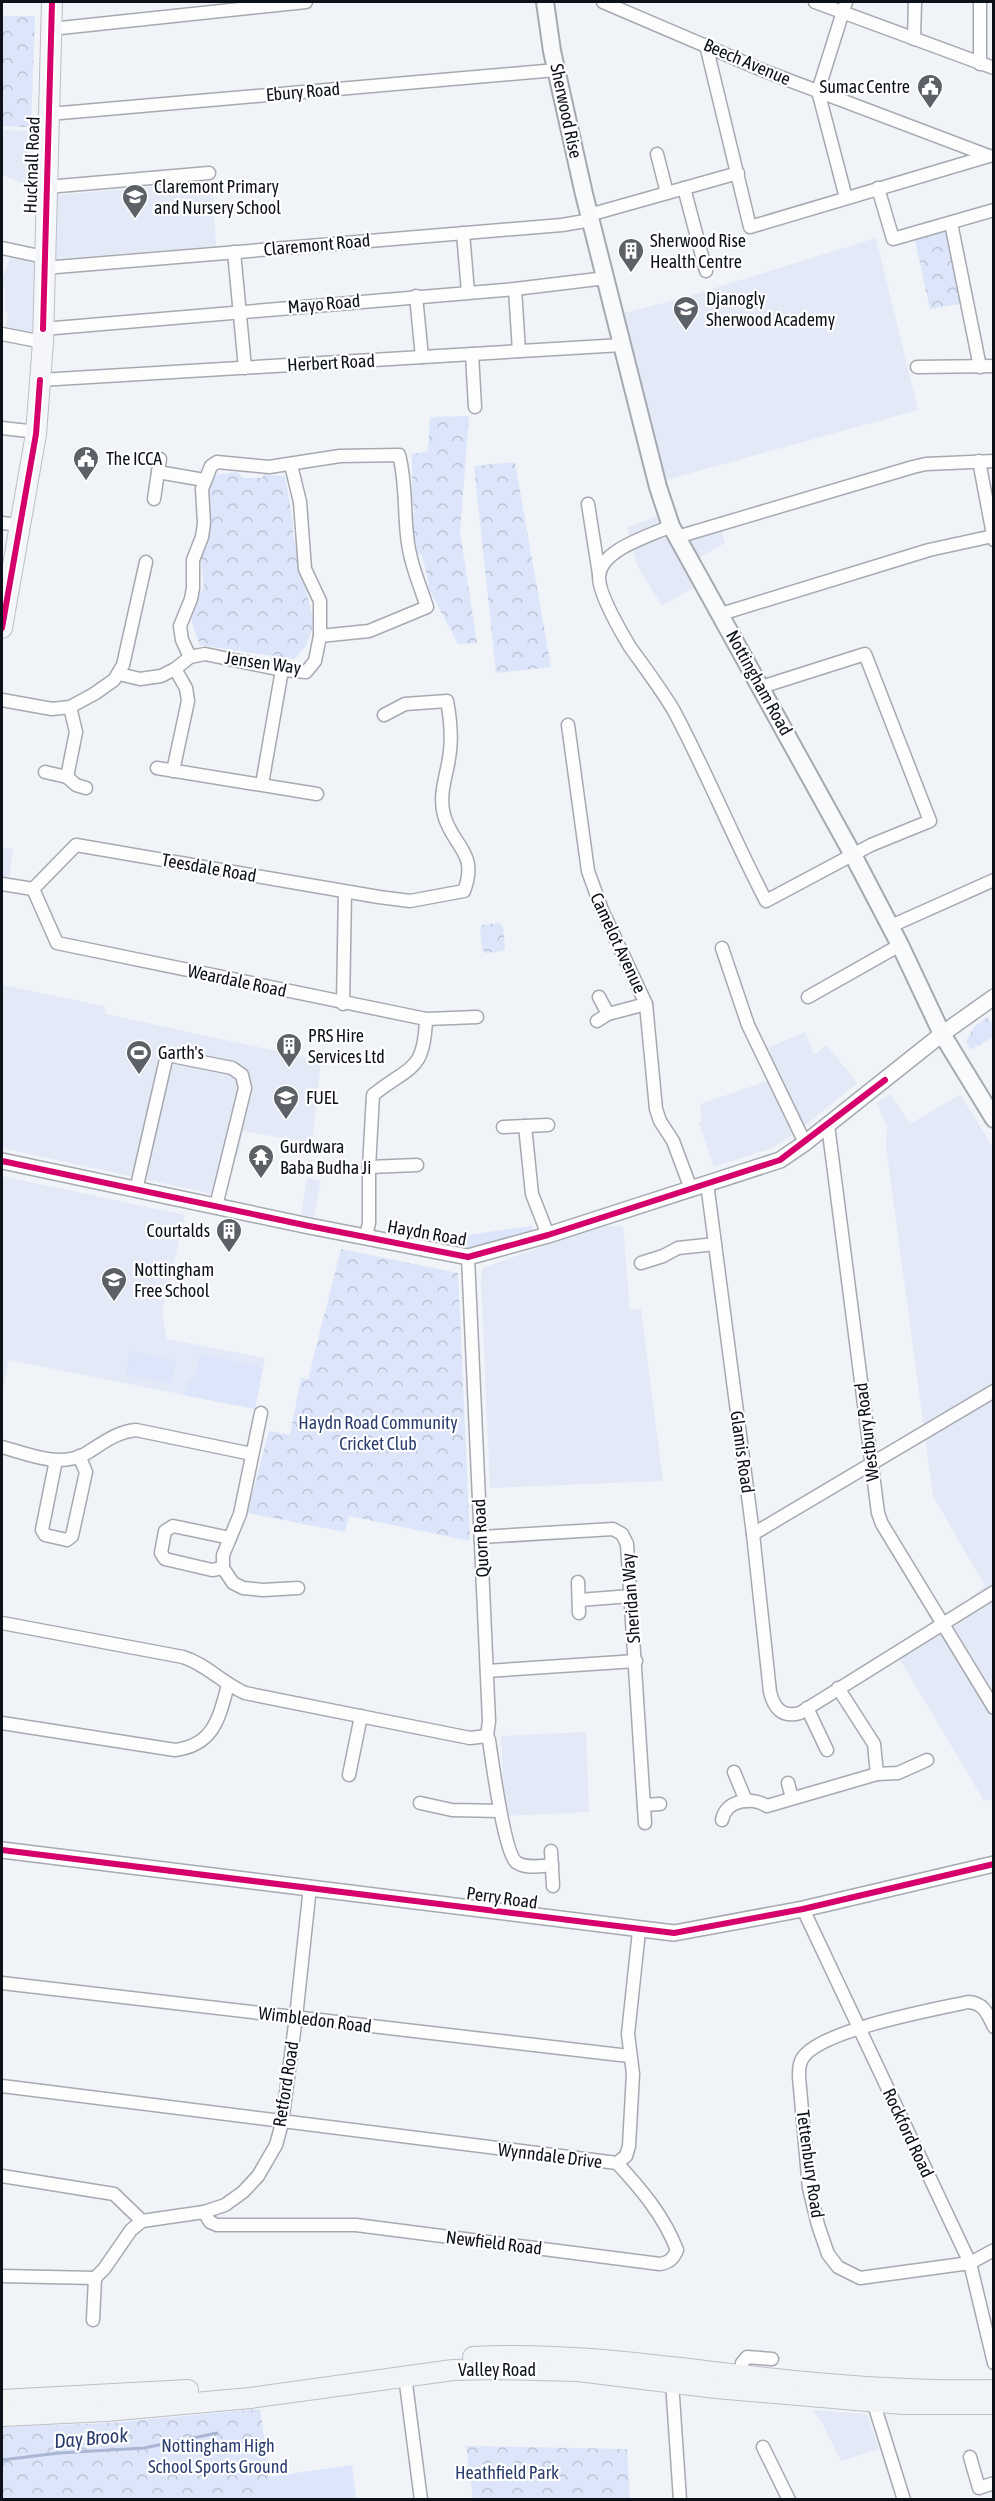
<svg xmlns="http://www.w3.org/2000/svg" width="995" height="2501" font-family="'Asap Condensed',sans-serif">
<defs>
<pattern id="park-crowns" width="20" height="18" patternUnits="userSpaceOnUse" patternTransform="scale(1.5)"><rect width="20" height="18" fill="#dce5f9"/><path d="M2 6a3 3 0 1 1 6 0M12 15a3 3 0 1 1 6 0" fill="none" stroke="#bcc3d5"/></pattern>
</defs>
<rect width="100%" height="100%" fill="#f0f3f8"/>
<!-- built -->
<g fill="#e3e9f6">
<polygon points="2,130 34,131 32,187 2,175"/>
<polygon points="212,182 216,246 54,259 56,195"/>
<polygon points="876,238 918,410 666,480 624,313 683,298"/>
<polygon points="10,257 36,263 34,336 4,331 8,313 5,312 5,287 2,286 2,280"/>
<polygon points="658,516 672,544 720,528 725,543 684,567 695,587 662,606 637,565 627,528"/>
<polygon points="2,847 13,849 8,884 2,883"/>
<polygon points="2,985 104,1006 106,1014 321,1061 312,1143 243,1131 238,1155 229,1164 222,1196 2,1148"/>
<polygon points="805,1032 814,1055 827,1045 857,1083 803,1127 768,1048"/>
<polygon points="768,1081 792,1135 772,1148 714,1167 699,1123 702,1122 700,1104"/>
<polygon points="890,1094 910,1124 959,1095 961,1096 993,1147 993,1802 991,1799 984,1801 898,1656 985,1586 933,1496 886,1146 887,1127 877,1103"/>
<polygon points="2,1176 185,1215 162,1313 167,1339 265,1358 255,1409 9,1360 2,1394"/>
<polygon points="307,1178 321,1181 314,1217 301,1214"/>
<polygon points="603,1225 623,1227 630,1310 641,1309 663,1481 490,1488 481,1279 483,1268"/>
<polygon points="586,1732 589,1812 505,1816 501,1736"/>
<polygon points="812,2410 867,2414 879,2449 841,2461 822,2423"/>
</g>
<!-- grass -->
<g fill="#dce5f9">
<polygon points="532,1226 532,1230 477,1246 467,1247 424,1241"/>
<polygon points="130,1351 176,1361 171,1384 125,1374"/>
<polygon points="200,1354 263,1367 255,1409 183,1395 190,1379 195,1379"/>
<polygon points="352,2465 356,2499 270,2499 267,2477"/>
</g>
<!-- park -->
<g fill="url(#park-crowns)">
<polygon points="2,16 35,16 31,127 2,126"/>
<polygon points="949,226 965,303 930,309 914,236"/>
<polygon points="469,416 460,532 477,643 458,644 428,587 429,584 422,555 417,553 416,543 414,542 412,526 414,523 412,516 415,512 412,500 412,454 428,451 430,417"/>
<polygon points="515,462 551,667 496,673 474,466"/>
<path d="M266 471 267 475 285 476 293 524V535L314 624 306 646 294 659 200 645C189 618 187 613 204 588L201 557 208 534 205 514 210 492 209 480 213 475 237 472 243 478H262Z"/>
<polygon points="498,923 503,926 505,948 503,951 486,953 482,950 480,928 483,925"/>
<polygon points="988,1017 993,1026 993,1037 970,1050 966,1041 974,1027"/>
<polygon points="341,1249 458,1273 470,1541 349,1516 345,1532 247,1513 269,1431 290,1435 301,1378 308,1379"/>
<polygon points="260,2409 270,2476 267,2477 270,2499 2,2499 2,2427 109,2423"/>
<polygon points="466,2446 627,2449 630,2499 473,2499"/>
</g>
<g fill="none" stroke-linecap="round" stroke-linejoin="round">
<!-- stream -->
<polyline stroke="#aab7d4" stroke-width="3" points="2,2460 59,2453 144,2448 217,2433"/>
<defs>
<g id="minor">
<polyline points="603,2 762,70 989,156"/>
<polyline points="815,2 994,68"/>
<polyline points="51,29 306,2"/>
<polyline points="914,39 915,2"/>
<polyline points="706,45 750,227 989,156"/>
<polyline points="980,64 980,2"/>
<polyline points="49,114 556,70"/>
<polyline points="657,154 667,193"/>
<polyline points="47,187 209,173"/>
<polyline points="684,188 706,271"/>
<polyline points="878,188 893,239 994,210"/>
<polyline points="846,198 818,91 846,2"/>
<polyline points="589,215 738,173"/>
<polyline points="951,223 980,367"/>
<polyline points="463,233 468,292"/>
<polyline points="2,248 44,257"/>
<polyline points="234,252 245,368"/>
<polyline points="44,268 562,225 591,220"/>
<polyline points="515,289 519,351"/>
<polyline points="416,296 422,357"/>
<polyline points="43,329 515,289 606,278"/>
<polyline points="2,334 43,342"/>
<polyline points="472,354 475,407"/>
<polyline points="917,367 994,366"/>
<polyline points="40,380 622,345"/>
<polyline points="2,428 37,432"/>
<polyline points="979,461 994,540"/>
<polyline points="158,472 204,480"/>
<polyline points="154,499 160,459"/>
<polyline points="588,504 599,574"/>
<polyline points="2,523 20,525"/>
<path d="M671 526C650 536 601 549 599 576 598 593 621 632 630 647 645 668 661 689 674 711 707 773 733 838 766 901L871 845 930 821 865 654 761 687"/>
<polyline points="677,537 913,467 926,464 994,461"/>
<polyline points="721,614 929,550 993,536"/>
<path d="M190 657 182 640 180 626 191 599 193 588V560L202 537 204 523 202 489 211 466 217 462 269 467 340 456 399 455C406 481 404 508 407 535 409 560 419 583 427 607L369 631 320 636"/>
<polyline points="119,674 140,679 161,676 175,669 190,657 205,654 282,670 306,672 315,661 320,636 320,601 305,569 300,502 291,465"/>
<polyline points="2,700 52,709 70,707 94,694 114,680 123,665 146,562"/>
<polyline points="568,725 588,871 602,910 646,1004 656,1109 660,1121 673,1141 691,1189"/>
<polyline points="157,768 317,794"/>
<polyline points="173,771 188,701 186,688 175,669"/>
<polyline points="45,772 67,777 76,785 86,788"/>
<polyline points="67,777 76,732 70,707"/>
<polyline points="262,784 282,670"/>
<path d="M2 884 33 889 76 845 379 897 410 901 464 891C479 852 452 846 444 815 438 793 448 773 450 751 452 734 450 717 447 701L405 704 384 715"/>
<polyline points="33,889 57,943 426,1019 477,1017"/>
<polyline points="891,926 994,880"/>
<polyline points="722,948 748,1025 805,1143"/>
<polyline points="599,997 608,1014"/>
<polyline points="808,997 900,945"/>
<polyline points="343,1004 345,892"/>
<polyline points="597,1021 608,1014 646,1004"/>
<polyline points="828,1125 878,1513 882,1524 994,1708"/>
<polyline points="525,1126 532,1194 548,1235"/>
<polyline points="503,1127 548,1125"/>
<polyline points="369,1167 417,1165"/>
<path d="M707 1183 753 1534 770 1692C774 1708 782 1718 800 1713L994 1592"/>
<polyline points="136,1190 167,1055 232,1068 242,1075 245,1088 216,1206"/>
<path d="M366 1236 369 1223V1167L373 1095C410 1065 424 1073 426 1019"/>
<path d="M468 1257 489 1721 487 1736 489 1740C492 1760 504 1851 516 1862 525 1869 541 1866 552 1865"/>
<polyline points="641,1263 663,1256 678,1248 715,1244"/>
<polyline points="261,1413 240,1514 223,1555 223,1568 233,1583 243,1588 263,1590 298,1588"/>
<path d="M2 1447C28 1454 59 1468 85 1454 102 1444 115 1432 136 1430L252 1454"/>
<polyline points="56,1460 42,1530 45,1535 67,1540 72,1536 86,1472 79,1456"/>
<polyline points="753,1534 994,1391"/>
<polyline points="481,1537 613,1529 622,1534 627,1544 645,1823"/>
<polyline points="223,1568 212,1570 165,1559 161,1553 165,1531 173,1526 230,1538"/>
<polyline points="578,1582 579,1613"/>
<polyline points="579,1600 631,1596"/>
<path d="M2 1623 183 1657C206 1664 222 1683 245 1693L470 1738 487 1736"/>
<polyline points="487,1671 636,1661"/>
<polyline points="838,1688 874,1744 877,1774"/>
<polyline points="807,1708 827,1750"/>
<path d="M2 1723 175 1750C214 1745 219 1718 228 1685"/>
<polyline points="734,1772 746,1801"/>
<polyline points="349,1775 361,1716"/>
<polyline points="788,1783 792,1798"/>
<polyline points="420,1803 452,1810 500,1811"/>
<polyline points="644,1805 660,1804"/>
<path d="M722 1820C726 1799 752 1797 767 1806L877 1774 898 1773 927 1760"/>
<polyline points="551,1851 553,1886"/>
<polyline points="803,1909 970,2263 994,2363"/>
<polyline points="2,1983 629,2056"/>
<path d="M994 2027C987 2013 984 2003 968 2002 931 2010 828 2029 805 2055 799 2061 799 2069 799 2077L809 2188 818 2225 828 2254 838 2267 860 2278 970 2263 994 2250"/>
<polyline points="2,2086 617,2163 626,2156 629,2146 633,2074 628,2034 639,1931"/>
<polyline points="2,2176 114,2194 142,2221"/>
<path d="M204 2212 210 2222 217 2225H356L660 2264C670 2262 673 2259 677 2250 664 2216 641 2189 617 2163"/>
<polyline points="2,2276 95,2278"/>
<polyline points="93,2320 95,2278 104,2269 131,2230 142,2221 204,2212 225,2205 243,2192 258,2176 276,2145 282,2123 296,2017 310,1887"/>
<polyline points="405,2376 421,2500"/>
<polyline points="741,2376 742,2363 747,2357 772,2359"/>
<polyline points="672,2382 680,2500"/>
<polyline points="873,2401 904,2500"/>
<polyline points="763,2447 789,2500"/>
<polyline points="970,2457 979,2488 994,2483"/>
</g>
<g id="tertiary">
<polyline points="2,1161 309,1226 468,1257 548,1235 780,1160 805,1143 942,1034 994,997"/>
<polyline points="2,1850 674,1933 803,1909 994,1864"/>
</g>
<polyline id="secondary" points="545,2 552,51 584,194 658,487 671,526 853,855 900,945 942,1034 994,1119"/>
<polyline id="primary" points="2,628 36,434 43,342 52,2"/>
<g id="trunk">
<path d="M473 2357C563 2352 651 2365 740 2375 824 2385 909 2392 994 2390"/>
<polyline points="2,2400 188,2390"/>
<polyline points="2,2416 106,2411 250,2398 453,2370 494,2369 578,2371 716,2388 903,2404 994,2404"/>
</g>
</defs>
<!-- minor casing -->
<use href="#minor" stroke="#a6a9b0" stroke-width="15"/>
<!-- tertiary casing -->
<use href="#tertiary" stroke="#a6a9b0" stroke-width="18"/>
<!-- secondary casing -->
<use href="#secondary" stroke="#a6a9b0" stroke-width="20"/>
<!-- primary casing -->
<use href="#primary" stroke="#bcbfc6" stroke-width="22"/>
<!-- trunk casing -->
<use href="#trunk" stroke="#bcbfc6" stroke-width="22"/>
<!-- minor -->
<use href="#minor" stroke="#fdfdfe" stroke-width="12"/>
<!-- tertiary -->
<use href="#tertiary" stroke="#fdfdfe" stroke-width="15"/>
<!-- secondary -->
<use href="#secondary" stroke="#f8fafb" stroke-width="16"/>
<!-- primary -->
<use href="#primary" stroke="#f4f6f9" stroke-width="20"/>
<!-- trunk -->
<use href="#trunk" stroke="#f1f4f7" stroke-width="20"/>
<defs>
<g id="cycleway">
<polyline points="43,329 52,2"/>
<polyline points="2,628 36,434 40,380"/>
<polyline points="2,1161 309,1226 468,1257 548,1235 780,1160 885,1080"/>
<polyline points="2,1850 674,1933 803,1909 994,1864"/>
</g>
</defs>
<!-- cycleway casing -->
<use href="#cycleway" stroke="#fff" stroke-width="10"/>
<!-- cycleway -->
<use href="#cycleway" stroke="#d6006c" stroke-width="6"/>
</g>
<!-- icons -->
<defs>
<symbol id="civic-pin" viewBox="-11 -11 22 30"><path d="M0 17L-7.5 6A9.5 9.5 0 1 1 7.5 6Z" fill="#5c6067" stroke="#fff"/><path d="M-.6-6.5H3V-4.5H.6V-3L4-1V1h2V6H-6V1h2V-1L-.6-3ZM-1.2 2.5V6h2.4V2.5Z" fill="#fff"/></symbol>
<symbol id="school-pin" viewBox="-11 -11 22 30"><path d="M0 17L-7.5 6A9.5 9.5 0 1 1 7.5 6Z" fill="#5c6067" stroke="#fff"/><path d="M0-5L7-2L0 1L-7-2ZM-4 1L0 2.5L4 1V4Q0 6-4 4Z" fill="#fff"/></symbol>
<symbol id="building-pin" viewBox="-11 -11 22 30"><path d="M0 17L-7.5 6A9.5 9.5 0 1 1 7.5 6Z" fill="#5c6067" stroke="#fff"/><path d="M-4-6H4V6H1V3H-1V6H-4ZM-2.5-4.3h1.7v1.8h-1.7ZM.8-4.3h1.7v1.8H.8ZM-2.5-1h1.7V.8h-1.7ZM.8-1h1.7V.8H.8Z" fill="#fff"/></symbol>
<symbol id="stadium-pin" viewBox="-11 -11 22 30"><path d="M0 17L-7.5 6A9.5 9.5 0 1 1 7.5 6Z" fill="#5c6067" stroke="#fff"/><path d="M0-5a6.5 5 0 1 0 0 10a6.5 5 0 1 0 0-10ZM-3.5-1.8h7v3.6h-7Z" fill="#fff"/></symbol>
<symbol id="temple-pin" viewBox="-11 -11 22 30"><path d="M0 17L-7.5 6A9.5 9.5 0 1 1 7.5 6Z" fill="#5c6067" stroke="#fff"/><path d="M0-6L5-2H3V0L6.5 2.5H4V6H1.5V3h-3V6H-4V2.5H-6.5L-3 0V-2H-5Z" fill="#fff"/></symbol>
</defs>
<g fill-rule="evenodd">
<use href="#civic-pin" x="915" y="72" width="30" height="40"/>
<use href="#school-pin" x="120" y="182" width="30" height="40"/>
<use href="#building-pin" x="616" y="236" width="30" height="40"/>
<use href="#school-pin" x="671" y="294" width="30" height="40"/>
<use href="#civic-pin" x="71" y="444" width="30" height="40"/>
<use href="#building-pin" x="274" y="1031" width="30" height="40"/>
<use href="#stadium-pin" x="124" y="1038" width="30" height="40"/>
<use href="#school-pin" x="271" y="1083" width="30" height="40"/>
<use href="#temple-pin" x="246" y="1142" width="30" height="40"/>
<use href="#building-pin" x="214" y="1216" width="30" height="40"/>
<use href="#school-pin" x="99" y="1265" width="30" height="40"/>
</g>
<g text-anchor="middle" stroke-width="4.5" stroke-linejoin="round" paint-order="stroke">
<!-- street labels -->
<g font-size="18" fill="#0d1119" stroke="#fff">
<text transform="translate(747 62) rotate(23)" y="6">Beech Avenue</text>
<text transform="translate(303 92) rotate(-5)" y="6">Ebury Road</text>
<text transform="translate(566 111) rotate(78)" y="6">Sherwood Rise</text>
<text transform="translate(32 165) rotate(-88)" y="6">Hucknall Road</text>
<text transform="translate(317 245) rotate(-5)" y="6">Claremont Road</text>
<text transform="translate(324 304) rotate(-5)" y="6">Mayo Road</text>
<text transform="translate(331 363) rotate(-3)" y="6">Herbert Road</text>
<text transform="translate(263 663) rotate(8)" y="6">Jensen Way</text>
<text transform="translate(759 683) rotate(61)" y="6">Nottingham Road</text>
<text transform="translate(209 868) rotate(10)" y="6">Teesdale Road</text>
<text transform="translate(618 943) rotate(65)" y="6">Camelot Avenue</text>
<text transform="translate(237 981) rotate(12)" y="6">Weardale Road</text>
<text transform="translate(427 1233) rotate(10)" y="6">Haydn Road</text>
<text transform="translate(867 1432) rotate(-97)" y="6">Westbury Road</text>
<text transform="translate(742 1452) rotate(82)" y="6">Glamis Road</text>
<text transform="translate(481 1538) rotate(-93)" y="6">Quorn Road</text>
<text transform="translate(631 1598) rotate(-94)" y="6">Sheridan Way</text>
<text transform="translate(502 1898) rotate(8)" y="6">Perry Road</text>
<text transform="translate(315 2020) rotate(7)" y="6">Wimbledon Road</text>
<text transform="translate(286 2084) rotate(-81)" y="6">Retford Road</text>
<text transform="translate(908 2133) rotate(65)" y="6">Rockford Road</text>
<text transform="translate(550 2156) rotate(7)" y="6">Wynndale Drive</text>
<text transform="translate(810 2164) rotate(82)" y="6">Tettenbury Road</text>
<text transform="translate(494 2243) rotate(7)" y="6">Newfield Road</text>
<text x="497" y="2376">Valley Road</text>
</g>
<!-- poi labels -->
<g font-size="18" fill="#0d1119" stroke="#fff" text-anchor="start">
<text x="910" y="93" text-anchor="end">Sumac Centre</text>
<text x="154" y="193">Claremont Primary<tspan x="154" dy="21">and Nursery School</tspan></text>
<text x="650" y="247">Sherwood Rise<tspan x="650" dy="21">Health Centre</tspan></text>
<text x="706" y="305">Djanogly<tspan x="706" dy="21">Sherwood Academy</tspan></text>
<text x="106" y="465">The ICCA</text>
<text x="308" y="1042">PRS Hire<tspan x="308" dy="21">Services Ltd</tspan></text>
<text x="158" y="1059">Garth's</text>
<text x="306" y="1104">FUEL</text>
<text x="280" y="1153">Gurdwara<tspan x="280" dy="21">Baba Budha Ji</tspan></text>
<text x="210" y="1237" text-anchor="end">Courtalds</text>
<text x="134" y="1276">Nottingham<tspan x="134" dy="21">Free School</tspan></text>
</g>
<!-- park labels -->
<g font-size="18" fill="#2a3d70" stroke="#fff">
<text x="378" y="1429">Haydn Road Community<tspan x="378" dy="21">Cricket Club</tspan></text>
<text x="218" y="2452">Nottingham High<tspan x="218" dy="21">School Sports Ground</tspan></text>
<text x="507" y="2479">Heathfield Park</text>
</g>
<!-- water labels -->
<g font-size="20" font-style="italic" fill="#283b6d" stroke="#fff">
<text transform="translate(91 2438) rotate(-5)" y="7">Day Brook</text>
</g>
</g>
<!-- border -->
<rect width="995" height="2501" fill="none" stroke="#0d1119" stroke-width="6"/>
</svg>
